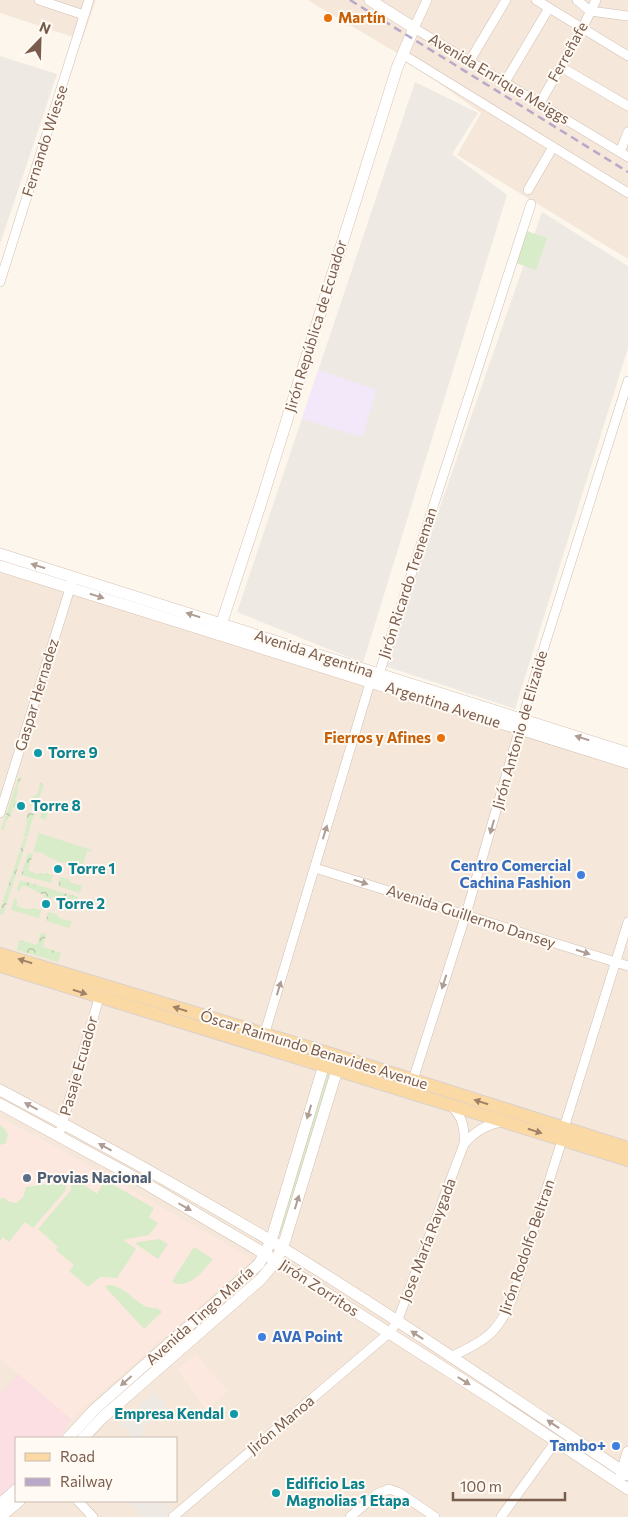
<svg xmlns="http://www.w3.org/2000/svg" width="628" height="1517" font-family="Commissioner,sans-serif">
<defs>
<pattern id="forest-crowns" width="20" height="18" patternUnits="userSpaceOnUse" patternTransform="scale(1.25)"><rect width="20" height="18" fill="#d8ecc9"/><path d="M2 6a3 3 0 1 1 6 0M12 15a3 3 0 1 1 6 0" fill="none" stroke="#b4c2a5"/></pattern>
</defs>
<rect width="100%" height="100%" fill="#fdf6ec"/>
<!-- residential -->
<g fill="#f5e8da" fill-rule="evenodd">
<polygon points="0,0 96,0 82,40 0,13"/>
<polygon points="307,0 628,0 628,259 457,155 481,113 394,51"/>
<path d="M0 560 628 759V1517H0ZM16 1438H176V1501H16Z"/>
</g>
<!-- commercial -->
<g fill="#fde8e0">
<polygon points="0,1118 47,1142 249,1257 250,1262 71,1419 0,1358"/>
<polygon points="196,1355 228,1391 206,1409 177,1369"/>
</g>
<!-- industrial -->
<g fill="#efe9e4">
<polygon points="0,56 57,74 0,244"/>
<polygon points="415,82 478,113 452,154 507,195 363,663 237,612"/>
<polygon points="542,212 628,266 628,348 515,709 385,666"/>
<polygon points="155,1392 167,1406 140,1431 147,1438 130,1438 133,1436 121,1423"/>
<polygon points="127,1501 162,1501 171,1511 162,1517 141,1517"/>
</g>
<!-- education -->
<polygon fill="#f3e8fa" points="318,370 377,390 362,437 302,419"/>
<!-- medical -->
<polygon fill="#fbdfe3" points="18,1374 71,1419 60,1438 16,1438 16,1483 0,1497 0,1395"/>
<!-- grass -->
<g fill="#d8ecc9">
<polygon points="527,231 547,238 536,270 516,263"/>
<polygon points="39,833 92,850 91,852 87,851 83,864 57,862 57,860 48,857 48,856 43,854 43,853 33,852"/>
<polygon points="326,1072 330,1074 282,1234 277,1232"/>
<polygon points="0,1125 3,1127 8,1134 6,1143 0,1145"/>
<polygon points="59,1172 65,1175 66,1190 33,1228 25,1222 9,1242 3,1237 0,1241 0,1200 2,1197 10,1202 16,1203 23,1197 26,1187 60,1182"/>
<polygon points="71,1175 97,1194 105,1180 154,1208 149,1217 158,1223 149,1235 123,1240 136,1249 117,1278 100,1277 88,1287 69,1271 74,1265 56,1250 58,1247 38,1229 71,1190"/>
<polygon points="159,1239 168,1244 158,1259 136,1244 137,1242"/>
<path d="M194 1247 213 1259C203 1271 191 1288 174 1283L172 1281Z"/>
<path d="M107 1285C125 1285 133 1301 147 1307 154 1309 157 1306 162 1312L144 1329 105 1287Z"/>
</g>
<!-- forest -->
<g fill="url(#forest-crowns)">
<polygon points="19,777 22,777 17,787 18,792 15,800 17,801 15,808 13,808 10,817 9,816 7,821 6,821 4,831 1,829"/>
<polygon points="40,783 44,784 36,807 30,805 33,796 35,796 38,793"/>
<polygon points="44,802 50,804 46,820 40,818"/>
<polygon points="28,812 34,814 27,838 23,836 25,832 27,821 26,820"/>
<polygon points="24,838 27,839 3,915 0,914 0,910"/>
<polygon points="28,853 33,854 28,870 37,874 45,873 53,875 51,883 21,875"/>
<polygon points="60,877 69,879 69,881 77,885 82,885 80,893 58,886"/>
<polygon points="20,880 78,897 77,903 66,898 61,899 52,897 51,899 44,897 45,895 36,892 36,891 25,886 21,887 20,891 17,890"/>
<polygon points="14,899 18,900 16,905 21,908 32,909 32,908 41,910 39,918 11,910"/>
<polygon points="48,912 57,914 57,916 60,917 60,919 72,921 69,928 46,921"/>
<polygon points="41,933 46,934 43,947 61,953 58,962 17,950 19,940 37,945"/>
</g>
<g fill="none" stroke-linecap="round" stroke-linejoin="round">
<defs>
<g id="street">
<polyline points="39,0 84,15"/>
<polyline points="427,0 414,28 628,157"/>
<polyline points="536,0 628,56"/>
<polyline points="577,0 590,11 628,16"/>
<polyline points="402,54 628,193"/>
<polyline points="469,62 506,0"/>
<polyline points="561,67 628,106"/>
<polyline points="505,82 549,8"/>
<polyline points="540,103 582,29 596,0"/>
<polyline points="620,152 628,132"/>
<polyline points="528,190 553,147"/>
<polyline points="0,282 89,0"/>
<polyline points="0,813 72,582"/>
<polyline points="315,868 628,966"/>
<polyline points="263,1039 370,683 379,674 531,204"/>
<polyline points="413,1080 466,914 535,676 628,381"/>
<polyline points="564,1128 628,922"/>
<polyline points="59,1135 99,998"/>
<path d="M464 1144C474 1132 485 1125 501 1122"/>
<path d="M450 1357C483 1342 498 1334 512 1299L562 1140"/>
<polyline points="78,1501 93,1517"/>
<path d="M173 1517 389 1333 397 1322 464 1144C465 1129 463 1117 451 1106"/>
<polyline points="350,1517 377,1494 389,1489 400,1493 435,1517"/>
<polyline points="501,1517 556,1441"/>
</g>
<g id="secondary">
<polyline points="0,554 628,753"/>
<polyline points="0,566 628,763"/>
<polyline points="218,634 259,509 397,68 414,28 370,0"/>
<path d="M0 1090C91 1138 182 1188 271 1241 392 1315 510 1396 628 1475"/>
<polyline points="0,1104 143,1182 265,1254 491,1398 628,1489"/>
<polyline points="68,1438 95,1409 259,1264 271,1241 326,1058"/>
<polyline points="83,1438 103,1417 261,1279 276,1261 285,1240 341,1057"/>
<polyline points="621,1476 628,1452"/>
<polyline points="0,1504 16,1490"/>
<polyline points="0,1517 19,1501"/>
</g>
<g id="primary">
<polyline points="0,954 341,1057 628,1148"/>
<polyline points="0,966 628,1160"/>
</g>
</defs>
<!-- street casing -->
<use href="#street" stroke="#d1beb0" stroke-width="10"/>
<!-- secondary casing -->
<use href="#secondary" stroke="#d6c0b0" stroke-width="12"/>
<!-- primary casing -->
<use href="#primary" stroke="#dad1cd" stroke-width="14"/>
<!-- street -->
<use href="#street" stroke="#fff" stroke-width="9"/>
<!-- secondary -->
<use href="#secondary" stroke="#fff" stroke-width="11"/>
<!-- primary -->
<use href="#primary" stroke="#fbd9a5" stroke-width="12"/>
<!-- rail -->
<polyline stroke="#b9a8c9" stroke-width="2.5" stroke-dasharray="8 5" stroke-linecap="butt" points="350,0 628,172"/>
</g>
<!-- one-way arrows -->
<defs><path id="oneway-solid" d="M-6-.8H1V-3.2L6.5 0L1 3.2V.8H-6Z" transform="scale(1.25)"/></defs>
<g fill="#af9d94">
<use href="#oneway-solid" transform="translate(38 566) rotate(-163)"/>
<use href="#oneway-solid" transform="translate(97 596) rotate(17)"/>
<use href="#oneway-solid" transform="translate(193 615) rotate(-162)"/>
<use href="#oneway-solid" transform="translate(582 738) rotate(-162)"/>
<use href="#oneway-solid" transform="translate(492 827) rotate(106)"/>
<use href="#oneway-solid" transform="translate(325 832) rotate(-73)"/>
<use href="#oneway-solid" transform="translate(361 882) rotate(17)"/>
<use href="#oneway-solid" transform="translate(583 952) rotate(18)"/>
<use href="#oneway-solid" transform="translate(444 982) rotate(108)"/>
<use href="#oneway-solid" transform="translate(279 988) rotate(-73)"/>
<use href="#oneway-solid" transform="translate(31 1106) rotate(-152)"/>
<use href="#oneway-solid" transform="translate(309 1112) rotate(107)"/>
<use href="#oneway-solid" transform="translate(105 1147) rotate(-151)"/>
<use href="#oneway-solid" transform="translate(297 1202) rotate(-73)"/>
<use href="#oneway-solid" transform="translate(185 1207) rotate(30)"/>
<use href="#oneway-solid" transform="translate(417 1335) rotate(-147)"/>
<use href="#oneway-solid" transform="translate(126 1381) rotate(139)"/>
<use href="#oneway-solid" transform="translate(464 1381) rotate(32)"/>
<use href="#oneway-solid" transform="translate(553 1424) rotate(-146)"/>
</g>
<g fill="#a18267">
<use href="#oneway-solid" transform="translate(25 961) rotate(-163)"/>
<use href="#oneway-solid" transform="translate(80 992) rotate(18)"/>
<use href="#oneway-solid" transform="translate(180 1009) rotate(-163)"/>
<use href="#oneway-solid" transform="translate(481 1102) rotate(-162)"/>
<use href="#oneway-solid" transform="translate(535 1131) rotate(17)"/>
</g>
<!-- markers -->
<g fill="#e8710a" stroke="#fffaf3" stroke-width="2">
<circle cx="328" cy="18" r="5"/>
<circle cx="441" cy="738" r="5"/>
</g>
<g fill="#0f9aa8" stroke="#fffaf3" stroke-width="2">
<circle cx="38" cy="753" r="5"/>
<circle cx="21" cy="806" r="5"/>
<circle cx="58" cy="869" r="5"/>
<circle cx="46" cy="904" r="5"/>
<circle cx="234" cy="1414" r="5"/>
<circle cx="276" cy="1493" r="5"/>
</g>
<g fill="#3f7fe0" stroke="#fffaf3" stroke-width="2">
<circle cx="581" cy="875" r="5"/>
<circle cx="262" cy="1337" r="5"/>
<circle cx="616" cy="1446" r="5"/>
</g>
<circle fill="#5c6f8a" stroke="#fffaf3" stroke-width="2" cx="27" cy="1178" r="5"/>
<g text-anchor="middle" stroke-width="4" stroke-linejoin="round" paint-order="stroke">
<!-- food labels -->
<g font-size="15" font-weight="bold" fill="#c56008" stroke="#fffaf3" text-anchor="start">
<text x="338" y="23">Martín</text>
<text x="431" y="743" text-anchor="end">Fierros y Afines</text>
</g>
<!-- street labels -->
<g font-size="15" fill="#7a5c4d" stroke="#fffaf3">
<text transform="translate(568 52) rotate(-61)" y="5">Ferreñafe</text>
<text transform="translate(499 79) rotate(31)" y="5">Avenida Enrique Meiggs</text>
<text transform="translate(45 141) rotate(-72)" y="5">Fernando Wiesse</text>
<text transform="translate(316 326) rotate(-73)" y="5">Jirón República de Ecuador</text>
<text transform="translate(408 583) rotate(-72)" y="5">Jirón Ricardo Treneman</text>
<text transform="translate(314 654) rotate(18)" y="5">Avenida Argentina</text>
<text transform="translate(37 695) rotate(-73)" y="5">Gaspar Hernadez</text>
<text transform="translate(443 705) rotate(18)" y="5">Argentina Avenue</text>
<text transform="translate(520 730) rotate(-74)" y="5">Jirón Antonio de Elizaide</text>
<text transform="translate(471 917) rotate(18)" y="5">Avenida Guillermo Dansey</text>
<text transform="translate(314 1050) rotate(17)" y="5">Óscar Raimundo Benavides Avenue</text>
<text transform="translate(79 1066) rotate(-74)" y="5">Pasaje Ecuador</text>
<text transform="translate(428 1240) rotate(-69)" y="5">Jose María Raygada</text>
<text transform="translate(527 1247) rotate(-71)" y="5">Jirón Rodolfo Beltran</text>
<text transform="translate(319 1288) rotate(33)" y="5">Jirón Zorritos</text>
<text transform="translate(200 1316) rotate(-42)" y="5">Avenida Tingo María</text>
<text transform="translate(281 1425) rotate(-40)" y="5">Jirón Manoa</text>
</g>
<!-- culture labels -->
<g font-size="15" font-weight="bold" fill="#0d838f" stroke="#fffaf3" text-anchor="start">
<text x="48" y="758">Torre 9</text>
<text x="31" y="811">Torre 8</text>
<text x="68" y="874">Torre 1</text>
<text x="56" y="909">Torre 2</text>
<text x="224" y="1419" text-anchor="end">Empresa Kendal</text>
<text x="286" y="1489">Edificio Las<tspan x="286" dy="17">Magnolias 1 Etapa</tspan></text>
</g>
<!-- shop labels -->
<g font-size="15" font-weight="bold" fill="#366cbe" stroke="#fffaf3" text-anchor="end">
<text x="571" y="871">Centro Comercial<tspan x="571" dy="17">Cachina Fashion</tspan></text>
<text x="272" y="1342" text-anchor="start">AVA Point</text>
<text x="606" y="1451">Tambo+</text>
</g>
<!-- service labels -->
<g font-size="15" font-weight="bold" fill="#4e5e75" stroke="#fffaf3" text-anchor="start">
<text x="37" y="1183">Provias Nacional</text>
</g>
</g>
<!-- legend -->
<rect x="15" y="1437" width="162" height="65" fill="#fffaf3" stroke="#cabbb1"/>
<rect x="25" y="1453" width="25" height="8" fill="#fbd9a5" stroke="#cabbb1"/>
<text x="60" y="1462" font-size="15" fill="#7a5c4d">Road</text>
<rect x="25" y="1478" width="25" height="8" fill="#b9a8c9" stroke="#cabbb1"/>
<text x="60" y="1487" font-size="15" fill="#7a5c4d">Railway</text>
<!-- north arrow -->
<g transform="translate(40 40) rotate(23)" stroke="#fffaf3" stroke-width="4" paint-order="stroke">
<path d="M0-4L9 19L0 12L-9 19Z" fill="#7a5c4d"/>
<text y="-8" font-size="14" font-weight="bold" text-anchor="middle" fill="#7a5c4d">N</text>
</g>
<!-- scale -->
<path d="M453 1492v8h112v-8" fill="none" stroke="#7a5c4d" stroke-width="2.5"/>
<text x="460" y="1492" font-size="15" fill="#7a5c4d" stroke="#fffaf3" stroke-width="4" paint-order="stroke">100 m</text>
</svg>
